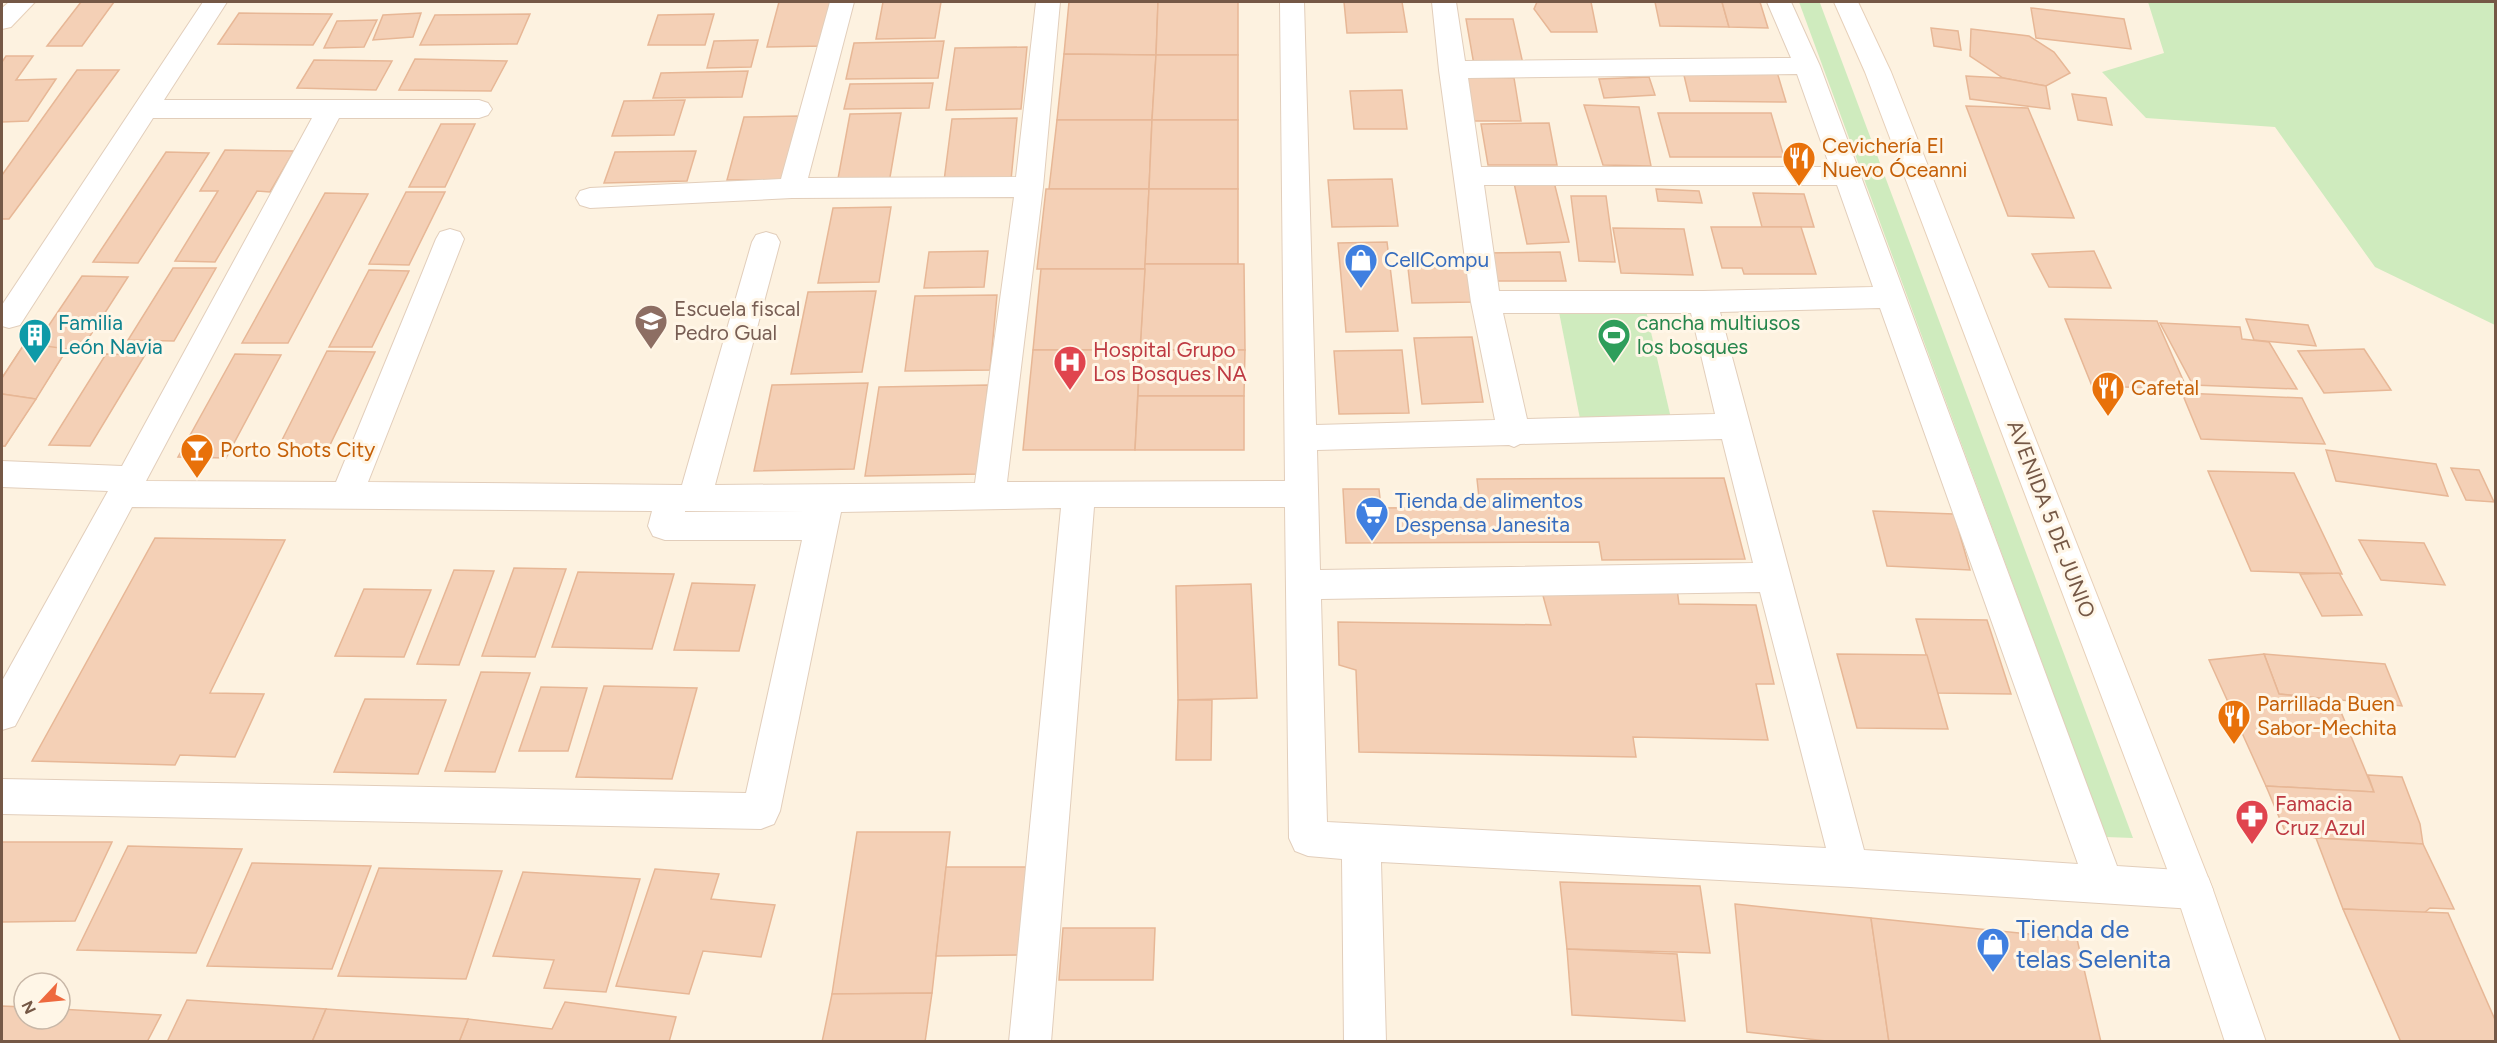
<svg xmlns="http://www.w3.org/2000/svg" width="2497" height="1043" font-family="Figtree,sans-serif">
<rect width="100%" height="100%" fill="#fdf2e0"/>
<!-- green -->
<g fill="#cfebbe">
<polygon points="1799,2 1820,3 2133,838 2106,837"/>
<polygon points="2148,2 2495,2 2495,325 2375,267 2275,127 2146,118 2102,72 2164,53"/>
<polygon points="1557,302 1644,302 1673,427 1582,429"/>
</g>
<!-- building -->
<g fill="#f4d0b6" stroke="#e7b796" stroke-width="1.5">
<polygon points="81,2 114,2 82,46 47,46"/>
<polygon points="779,2 834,2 825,46 767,47"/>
<polygon points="883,2 941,2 935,38 876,39"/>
<polygon points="1069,2 1158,2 1156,55 1064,54"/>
<polygon points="1158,2 1238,2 1238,55 1156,55"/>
<polygon points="1344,2 1402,2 1407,32 1347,33"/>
<polygon points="1537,2 1591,2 1597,32 1551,32 1534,9"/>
<polygon points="1655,2 1722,2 1729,27 1660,26"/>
<polygon points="1722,2 1760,2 1768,28 1729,27"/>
<polygon points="2031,8 2124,19 2131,49 2036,38"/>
<polygon points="239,13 332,14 313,45 218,44"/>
<polygon points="421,13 413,37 373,40 383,15"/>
<polygon points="530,14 517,44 420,45 435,15"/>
<polygon points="714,14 705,45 648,45 658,15"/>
<polygon points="1466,19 1513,19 1523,64 1474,65"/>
<polygon points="377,20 364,47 324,48 337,21"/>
<polygon points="1931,28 1958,31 1961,50 1934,46"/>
<polygon points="1971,29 2029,36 2054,52 2070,73 2046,86 2003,78 1970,56"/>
<polygon points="758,40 751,67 707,68 714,41"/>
<polygon points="944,41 938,78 846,79 854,43"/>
<polygon points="1027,47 1021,109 946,110 955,48"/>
<polygon points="1064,54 1156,55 1152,120 1057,120"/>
<polygon points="1156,55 1238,55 1238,120 1152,120"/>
<polygon points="6,56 33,56 16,80 56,79 28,121 2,122 2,62"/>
<polygon points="415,59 507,61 491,91 399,90"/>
<polygon points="314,60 392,61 376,90 297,88"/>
<polygon points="77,70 119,70 9,219 2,219 2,175"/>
<polygon points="748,71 742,97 653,98 661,73"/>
<polygon points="1683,71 1777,72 1786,102 1690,101"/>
<polygon points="1966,76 2003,78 2046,86 2050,109 1970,99"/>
<polygon points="1464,77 1514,78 1521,121 1470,121"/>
<polygon points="1649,77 1655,95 1604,98 1599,79"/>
<polygon points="933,83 929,108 844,109 850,84"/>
<polygon points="1402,90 1407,129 1354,129 1350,91"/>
<polygon points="2072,94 2106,98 2112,125 2078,120"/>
<polygon points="685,100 674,135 612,136 624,101"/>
<polygon points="1584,105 1639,107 1651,166 1603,165"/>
<polygon points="1966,106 2028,108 2074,218 2008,216"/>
<polygon points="901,113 889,183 837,184 850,114"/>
<polygon points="1658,113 1771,113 1784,157 1670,157"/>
<polygon points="799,116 784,180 727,180 744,117"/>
<polygon points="1017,118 1011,180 944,181 952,119"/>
<polygon points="1057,120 1152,120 1149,189 1049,189"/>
<polygon points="1152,120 1238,120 1238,189 1149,189"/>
<polygon points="1549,123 1557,165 1488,165 1481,124"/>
<polygon points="441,124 475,124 445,187 409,187"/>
<polygon points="225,150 294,151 270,192 257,191 215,262 175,261 218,191 200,191"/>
<polygon points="696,151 687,181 604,183 615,152"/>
<polygon points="166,152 209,153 138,263 93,262"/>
<polygon points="1392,179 1398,226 1332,227 1328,180"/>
<polygon points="1554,182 1569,242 1527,244 1514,183"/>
<polygon points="1046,189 1149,189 1145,269 1037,269"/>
<polygon points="1149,189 1238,189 1238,264 1145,264"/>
<polygon points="1656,189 1699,191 1702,203 1658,201"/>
<polygon points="406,192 445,192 409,265 369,264"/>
<polygon points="325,193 368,194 288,343 242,343"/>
<polygon points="1753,193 1804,194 1814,227 1762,227"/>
<polygon points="1571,196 1606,196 1615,262 1579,261"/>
<polygon points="891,207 879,282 818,283 833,208"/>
<polygon points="1711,227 1801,227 1816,274 1744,274 1742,268 1722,268"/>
<polygon points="1613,228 1684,229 1693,275 1621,273"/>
<polygon points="1387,242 1398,331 1346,332 1338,243"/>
<polygon points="988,251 984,287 924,288 929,252"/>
<polygon points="2094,251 2111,288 2049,287 2032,254"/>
<polygon points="1560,252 1566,281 1486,281 1483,253"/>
<polygon points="1145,264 1244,264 1245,350 1140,350"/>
<polygon points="1469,267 1474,302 1412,303 1408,268"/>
<polygon points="173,268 216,268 174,341 128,340"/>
<polygon points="1041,269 1145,269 1140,350 1033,350"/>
<polygon points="369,270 409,271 372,347 329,347"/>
<polygon points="82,276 128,277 81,350 67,349 5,446 2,446 2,378 25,343 37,343"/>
<polygon points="876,291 862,372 791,374 808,292"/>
<polygon points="997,295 990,370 905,371 915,296"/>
<polygon points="2065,319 2157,321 2187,389 2092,386"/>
<polygon points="2246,319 2308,325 2316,346 2254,340"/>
<polygon points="2160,323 2240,327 2242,339 2269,342 2297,389 2193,385"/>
<polygon points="1472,337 1483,402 1422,404 1414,338"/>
<polygon points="25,343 67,349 36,399 2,394 2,378"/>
<polygon points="2364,349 2391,390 2324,393 2298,351"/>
<polygon points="1033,350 1140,350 1135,450 1023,450"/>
<polygon points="1140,350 1245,350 1244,396 1138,396"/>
<polygon points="1402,350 1409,413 1339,414 1334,351"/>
<polygon points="327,351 375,352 329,447 279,446"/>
<polygon points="106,354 145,355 90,446 49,445"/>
<polygon points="235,354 281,355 226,458 178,457"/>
<polygon points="868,383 854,469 754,471 772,385"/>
<polygon points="988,385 979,474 865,476 879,387"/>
<polygon points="2182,393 2302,398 2325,444 2201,439"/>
<polygon points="2,394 36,399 5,446 2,446"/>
<polygon points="1138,396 1244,396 1244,450 1135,450"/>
<polygon points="2326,450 2436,464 2448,496 2336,481"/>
<polygon points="2451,468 2479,470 2494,502 2466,500"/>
<polygon points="2208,471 2294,473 2342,574 2251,571"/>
<polygon points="1724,478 1745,559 1602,560 1599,542 1346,543 1343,489 1379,489 1381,508 1480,507 1477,479"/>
<polygon points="1873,511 1954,514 1970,570 1887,566"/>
<polygon points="155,538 285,540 210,693 264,694 235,757 180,755 175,765 32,761"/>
<polygon points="2359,540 2424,543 2445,585 2381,580"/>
<polygon points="514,568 566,569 535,657 482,656"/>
<polygon points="454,570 494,571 459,665 417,664"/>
<polygon points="578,572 674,574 652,649 552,647"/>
<polygon points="2339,573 2362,615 2322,616 2300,574"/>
<polygon points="1676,581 1679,604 1756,605 1774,684 1756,684 1768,740 1633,737 1636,757 1359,752 1356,670 1339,665 1338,622 1551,625 1542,592"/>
<polygon points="692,583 755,585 739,651 674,650"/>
<polygon points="1251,584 1257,698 1178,700 1176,586"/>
<polygon points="364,589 431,590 404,657 335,656"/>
<polygon points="1916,619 1987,620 2011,694 1937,693"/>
<polygon points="1837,654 1927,655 1948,729 1857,728"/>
<polygon points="2264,654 2385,664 2402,706 2279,694"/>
<polygon points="2264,654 2279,694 2336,700 2374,792 2266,786 2209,660"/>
<polygon points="481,672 530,673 495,772 445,771"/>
<polygon points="604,686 697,688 672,779 576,777"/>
<polygon points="541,687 587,688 568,751 519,751"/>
<polygon points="365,699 446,700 418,774 334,772"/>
<polygon points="1178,700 1212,700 1211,760 1176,760"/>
<polygon points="2368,775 2402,777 2420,824 2423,844 2316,838 2285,831 2266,786 2374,792"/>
<polygon points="857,832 950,832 932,993 832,994"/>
<polygon points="2316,838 2423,844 2454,909 2430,908 2424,913 2343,909"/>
<polygon points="2,842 112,842 75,921 2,922"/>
<polygon points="128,846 242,849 196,953 77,950"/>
<polygon points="252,863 371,866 332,969 207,966"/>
<polygon points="946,867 1032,867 1025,955 936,956"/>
<polygon points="379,868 502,871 466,979 338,976"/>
<polygon points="655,869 719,874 711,899 775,905 761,957 703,951 689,994 616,986"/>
<polygon points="523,872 640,879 606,992 544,988 554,960 493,956"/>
<polygon points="1560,882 1700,886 1710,953 1567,949"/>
<polygon points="1735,904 1871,918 1889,1042 1835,1042 1747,1032"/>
<polygon points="2343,909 2448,913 2496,1022 2496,1042 2401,1042"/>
<polygon points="1871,918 2077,939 2101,1042 1889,1042"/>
<polygon points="1063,928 1155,928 1153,980 1059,980"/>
<polygon points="1567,949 1677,954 1685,1021 1572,1015"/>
<polygon points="932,993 925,1042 822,1042 832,994"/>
<polygon points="187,1000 326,1009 312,1042 167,1042"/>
<polygon points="565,1002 676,1017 669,1042 459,1042 468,1019 552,1029"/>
<polygon points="2,1006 24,1007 24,1019 60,1019 60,1009 161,1015 147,1042 2,1042"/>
<polygon points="326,1009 468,1019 459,1042 312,1042"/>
</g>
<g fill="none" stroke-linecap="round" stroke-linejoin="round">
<defs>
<path id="street" d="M203 2H227L164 100H479L488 103 492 109 488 115 479 118H339L146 481 336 482 436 239 440 232 450 229 460 232 464 239 368 482 682 485 752 242 756 235 766 232 776 235 780 242 715 485 975 483 1014 197 792 198 590 208 580 205 576 198 580 191 590 188 781 179 830 2H854L808 178 1016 177 1036 2H1060L1043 187 1007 482 1285 481 1280 2H1304L1316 425 1495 420 1471 302 1439 70 1432 2H1456L1465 61 1791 58 1767 2H1791L1820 66 2117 866 2194 871 2208 877 2213 890 2208 903 2194 909 1850 887 1381 862 1386 1042H1344L1342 859 1308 856 1295 851 1289 838 1285 507H1094L1051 1042H1009L1061 508 841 512 780 811 774 824 761 829 2 814V779L746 793 802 540H665L653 536 648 526 652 511 132 507 15 726 2 730V681L108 491 2 487V461L122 466 312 118H153L20 325 9 328 2 326V305ZM1797 74 1830 167H1481L1468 78ZM1484 185H1837L1873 287 1703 291H1499ZM1880 308 2078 864 1864 850 1720 312ZM1503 313H1691L1715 414 1527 419ZM1722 439 1753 563 1320 570 1317 450 1509 445 1514 447 1520 444ZM685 511 808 512H685ZM1760 592 1826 848 1327 822 1321 599Z"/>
<g id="secondary">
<polygon points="9,2 35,2 11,27 2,29 2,8"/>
<polygon points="1834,2 1858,2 1891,72 2213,890 2266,1042 2225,1042 2175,890 1865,72"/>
</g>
</defs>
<!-- street casing -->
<use href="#street" stroke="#e2cebb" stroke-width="2"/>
<!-- secondary casing -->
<use href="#secondary" stroke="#e7d0b9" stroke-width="2"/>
<!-- street -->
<use href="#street" fill="#fff" fill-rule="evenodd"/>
<!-- secondary -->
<use href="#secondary" fill="#fff" fill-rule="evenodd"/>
</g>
<!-- icons -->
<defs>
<symbol id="restaurant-pin" viewBox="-11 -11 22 30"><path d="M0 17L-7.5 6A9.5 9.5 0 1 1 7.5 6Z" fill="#e8710a" stroke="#fff6e7"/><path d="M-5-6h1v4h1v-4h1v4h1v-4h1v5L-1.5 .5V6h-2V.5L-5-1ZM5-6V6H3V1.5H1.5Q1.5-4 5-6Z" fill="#fff"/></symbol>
<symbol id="shop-pin" viewBox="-11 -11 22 30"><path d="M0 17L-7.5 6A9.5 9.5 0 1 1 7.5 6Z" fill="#3f7fe0" stroke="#fff6e7"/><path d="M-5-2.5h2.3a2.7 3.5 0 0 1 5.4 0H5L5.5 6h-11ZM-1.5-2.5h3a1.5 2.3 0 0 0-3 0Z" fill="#fff"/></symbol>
<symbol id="school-pin" viewBox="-11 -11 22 30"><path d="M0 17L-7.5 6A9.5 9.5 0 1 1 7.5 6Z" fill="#8d6e63" stroke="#fff6e7"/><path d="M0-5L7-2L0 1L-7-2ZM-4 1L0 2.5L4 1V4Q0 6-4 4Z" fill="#fff"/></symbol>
<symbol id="building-pin" viewBox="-11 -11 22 30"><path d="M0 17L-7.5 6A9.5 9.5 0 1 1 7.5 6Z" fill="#0f9aa8" stroke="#fff6e7"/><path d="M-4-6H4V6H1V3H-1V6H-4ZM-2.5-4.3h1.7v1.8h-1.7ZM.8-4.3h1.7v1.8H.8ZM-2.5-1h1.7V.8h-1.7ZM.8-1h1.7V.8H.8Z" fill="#fff"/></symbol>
<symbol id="stadium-pin" viewBox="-11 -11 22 30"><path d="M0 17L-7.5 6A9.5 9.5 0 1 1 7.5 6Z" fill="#2e9e5b" stroke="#fff6e7"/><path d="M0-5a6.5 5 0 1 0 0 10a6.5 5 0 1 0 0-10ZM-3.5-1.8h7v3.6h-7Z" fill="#fff"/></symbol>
<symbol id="hospital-pin" viewBox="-11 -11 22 30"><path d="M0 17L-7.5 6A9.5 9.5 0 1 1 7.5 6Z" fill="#e0444e" stroke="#fff6e7"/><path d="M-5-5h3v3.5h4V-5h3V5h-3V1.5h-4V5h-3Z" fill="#fff"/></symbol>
<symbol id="bar-pin" viewBox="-11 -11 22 30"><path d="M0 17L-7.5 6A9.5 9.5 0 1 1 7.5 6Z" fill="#e8710a" stroke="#fff6e7"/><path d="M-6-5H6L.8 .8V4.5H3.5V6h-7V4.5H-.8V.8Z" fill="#fff"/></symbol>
<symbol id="supermarket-pin" viewBox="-11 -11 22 30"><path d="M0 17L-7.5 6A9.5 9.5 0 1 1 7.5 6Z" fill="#3f7fe0" stroke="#fff6e7"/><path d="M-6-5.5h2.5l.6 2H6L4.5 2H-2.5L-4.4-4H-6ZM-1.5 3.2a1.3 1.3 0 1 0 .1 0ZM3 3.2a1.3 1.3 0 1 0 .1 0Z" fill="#fff"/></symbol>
<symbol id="pharmacy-pin" viewBox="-11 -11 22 30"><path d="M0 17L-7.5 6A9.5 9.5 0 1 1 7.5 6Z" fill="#e0444e" stroke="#fff6e7"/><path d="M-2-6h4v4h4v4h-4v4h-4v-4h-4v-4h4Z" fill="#fff"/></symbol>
</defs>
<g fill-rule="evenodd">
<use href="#restaurant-pin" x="1780" y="139" width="38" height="52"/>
<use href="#shop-pin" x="1342" y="241" width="38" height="52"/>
<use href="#school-pin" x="632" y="302" width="38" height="52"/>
<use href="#building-pin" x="16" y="316" width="38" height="52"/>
<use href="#stadium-pin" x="1595" y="316" width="38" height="52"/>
<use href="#hospital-pin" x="1051" y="343" width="38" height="52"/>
<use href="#restaurant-pin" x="2089" y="369" width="38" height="52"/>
<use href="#bar-pin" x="178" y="431" width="38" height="52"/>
<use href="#supermarket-pin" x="1353" y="494" width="38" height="52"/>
<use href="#restaurant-pin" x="2215" y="697" width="38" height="52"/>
<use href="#pharmacy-pin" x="2233" y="797" width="38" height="52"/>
<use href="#shop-pin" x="1974" y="925" width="38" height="52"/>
</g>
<g text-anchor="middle" stroke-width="6" stroke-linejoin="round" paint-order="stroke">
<!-- food labels -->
<g font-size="21" fill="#c56008" stroke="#fff6e7" text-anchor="start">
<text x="1822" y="153">Cevichería El<tspan x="1822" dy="24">Nuevo Óceanni</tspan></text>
<text x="2131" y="395">Cafetal</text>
<text x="220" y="457">Porto Shots City</text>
<text x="2257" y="711">Parrillada Buen<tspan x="2257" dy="24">Sabor-Mechita</tspan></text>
</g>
<!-- shop labels -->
<g font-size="21" fill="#366cbe" stroke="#fff6e7" text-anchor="start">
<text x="1384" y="267">CellCompu</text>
<text x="1395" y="508">Tienda de alimentos<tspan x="1395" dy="24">Despensa Janesita</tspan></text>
</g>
<!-- education labels -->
<g font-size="21" fill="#785e54" stroke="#fff6e7" text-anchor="start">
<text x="674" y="316">Escuela fiscal<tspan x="674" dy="24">Pedro Gual</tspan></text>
</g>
<!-- culture labels -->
<g font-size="21" fill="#0d838f" stroke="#fff6e7" text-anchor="start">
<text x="58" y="330">Familia<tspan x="58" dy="24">León Navia</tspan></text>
</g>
<!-- leisure labels -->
<g font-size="21" fill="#27864d" stroke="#fff6e7" text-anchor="start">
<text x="1637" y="330">cancha multiusos<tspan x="1637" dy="24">los bosques</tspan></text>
</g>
<!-- health labels -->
<g font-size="21" fill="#be3a42" stroke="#fff6e7" text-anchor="start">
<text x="1093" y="357">Hospital Grupo<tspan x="1093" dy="24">Los Bosques NA</tspan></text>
<text x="2275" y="811">Famacia<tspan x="2275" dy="24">Cruz Azul</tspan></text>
</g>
<!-- street labels -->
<g font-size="21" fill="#755846" stroke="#fff6e7">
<text transform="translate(2051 519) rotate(69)" y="7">AVENIDA 5 DE JUNIO</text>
</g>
<!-- near-shop labels -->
<g font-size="26" fill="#366cbe" stroke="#fff6e7" text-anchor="start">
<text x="2016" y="938">Tienda de<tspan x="2016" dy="30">telas Selenita</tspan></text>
</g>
</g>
<!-- border -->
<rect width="2497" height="1043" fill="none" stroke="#755846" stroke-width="6"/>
<!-- north arrow -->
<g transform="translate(42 1001) rotate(244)"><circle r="28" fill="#fff6e7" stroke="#c8b7a7" stroke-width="1.5"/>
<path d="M0-4.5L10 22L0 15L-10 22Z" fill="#ee693e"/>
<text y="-9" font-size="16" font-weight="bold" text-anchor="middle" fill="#755846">N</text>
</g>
</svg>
